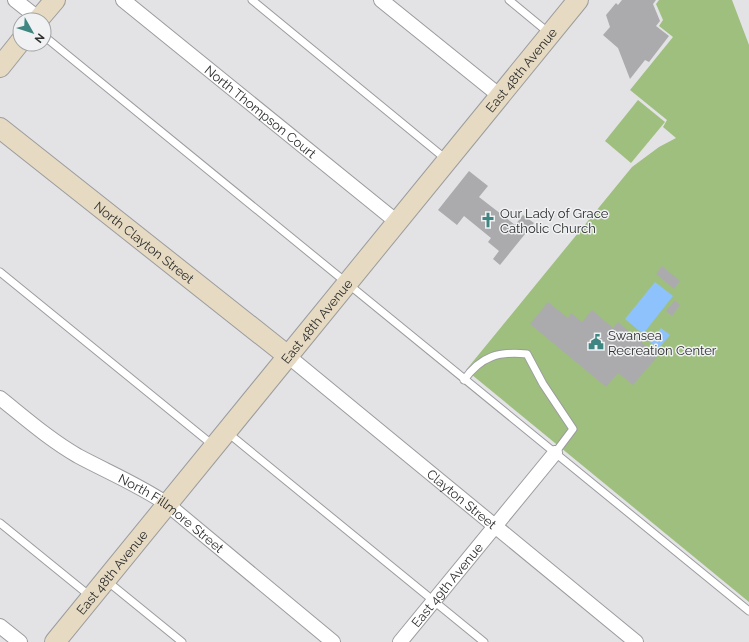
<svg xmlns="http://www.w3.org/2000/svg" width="749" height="642" font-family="Raleway,sans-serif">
<rect width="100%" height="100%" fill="#e3e3e6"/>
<!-- green -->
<g fill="#9fbf7f">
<polygon points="659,0 732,0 749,45 749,602 466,370 632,167 659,147 676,138 663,127 667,120 630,90 673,37 659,26 663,20 656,4"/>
<polygon points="638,100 665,122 631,163 605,141"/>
</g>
<!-- water -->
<g fill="#8ec2fd">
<polygon points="655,282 673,296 643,334 625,319"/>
<polygon points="661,328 670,335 658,349 650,342"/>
</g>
<!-- building -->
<g fill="#ababad">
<polygon points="622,0 656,0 653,4 660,21 656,26 669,36 649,62 645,60 630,79 618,48 603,35 610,27 606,15 616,3 618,5"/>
<polygon points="469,171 488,186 479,197 515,225 523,215 534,223 500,265 493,259 499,251 488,242 491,238 464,216 457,225 438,210"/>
<polygon points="662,266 680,281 674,289 656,274"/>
<polygon points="675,300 680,305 672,316 666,311"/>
<polygon points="548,302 568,318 571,313 582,322 592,310 613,328 618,322 658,356 633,385 618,373 606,387 530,324"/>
</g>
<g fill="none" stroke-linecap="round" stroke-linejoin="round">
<defs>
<g id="lane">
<polyline points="252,0 447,160"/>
<polyline points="509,0 549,33"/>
<polyline points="44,36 749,611"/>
<polyline points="0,272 214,446"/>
<path d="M464 380C481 356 499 351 527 354L543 384 573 429 555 453"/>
<polyline points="228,433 484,642"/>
<polyline points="0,523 90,596"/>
<polyline points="107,581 182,642"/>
</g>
<g id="street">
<polyline points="15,0 39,19"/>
<path id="s1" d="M123 0 397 222"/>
<polyline points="381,0 500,96"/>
<path id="s2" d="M288 356 636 642"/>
<path id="s3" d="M0 398C25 418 50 440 78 456 108 472 139 485 167 504L333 642"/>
<polyline points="0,626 20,642"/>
<path id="s4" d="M400 642 555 453"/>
</g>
<g id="secondary">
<polyline points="38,20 55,0"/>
<polyline points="0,67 20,42"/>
<path id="s5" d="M0 128 288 356"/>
<path id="s6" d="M55 642 578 0"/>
</g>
</defs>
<!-- lane casing -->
<use href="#lane" stroke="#9b9c9e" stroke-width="9"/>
<!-- street casing -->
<use href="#street" stroke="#9b9c9e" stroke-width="16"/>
<!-- secondary casing -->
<use href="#secondary" stroke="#9b9c9e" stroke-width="22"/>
<!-- lane -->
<use href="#lane" stroke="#fff" stroke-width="7"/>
<!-- street -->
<use href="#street" stroke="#fff" stroke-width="14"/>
<!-- secondary -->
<use href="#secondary" stroke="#e6dac2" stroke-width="20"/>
</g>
<!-- icons -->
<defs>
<symbol id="church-bare" viewBox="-9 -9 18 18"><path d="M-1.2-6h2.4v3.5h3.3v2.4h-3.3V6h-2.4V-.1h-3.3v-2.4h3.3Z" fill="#3f8682" stroke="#f0f1f3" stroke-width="2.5" paint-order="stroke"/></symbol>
<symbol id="civic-bare" viewBox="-9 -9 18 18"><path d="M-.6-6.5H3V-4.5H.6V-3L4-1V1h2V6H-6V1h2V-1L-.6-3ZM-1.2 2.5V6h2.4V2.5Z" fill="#3f8682" stroke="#f0f1f3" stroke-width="2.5" paint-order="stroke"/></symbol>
</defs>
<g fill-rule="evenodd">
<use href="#church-bare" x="477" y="209" width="22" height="22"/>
<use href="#civic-bare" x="585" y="331" width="22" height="22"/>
</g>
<g text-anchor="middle" stroke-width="3" stroke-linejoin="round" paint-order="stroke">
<!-- street labels -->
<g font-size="13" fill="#2e2f2f" stroke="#f0f1f3">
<text dy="5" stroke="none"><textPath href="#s6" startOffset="738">East 48th Avenue</textPath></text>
<text dy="5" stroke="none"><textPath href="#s1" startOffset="177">North Thompson Court</textPath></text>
<text dy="5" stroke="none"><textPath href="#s5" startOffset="184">North Clayton Street</textPath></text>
<text dy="5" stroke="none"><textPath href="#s6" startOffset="414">East 48th Avenue</textPath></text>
<text dy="5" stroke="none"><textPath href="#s2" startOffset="225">Clayton Street</textPath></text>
<text dy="5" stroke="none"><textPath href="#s3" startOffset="207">North Fillmore Street</textPath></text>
<text dy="5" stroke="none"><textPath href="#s6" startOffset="90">East 48th Avenue</textPath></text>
<text dy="5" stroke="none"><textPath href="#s4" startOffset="74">East 49th Avenue</textPath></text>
</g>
<!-- poi labels -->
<g font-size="13" fill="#2e2f2f" stroke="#f0f1f3" text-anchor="start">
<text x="500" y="218">Our Lady of Grace<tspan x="500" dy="15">Catholic Church</tspan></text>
<text x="608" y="340">Swansea<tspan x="608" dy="15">Recreation Center</tspan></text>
</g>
</g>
<!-- north arrow -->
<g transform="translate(32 32) rotate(129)"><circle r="19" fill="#f0f1f3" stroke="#a2a3a5"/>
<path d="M0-3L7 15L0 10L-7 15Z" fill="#3f8682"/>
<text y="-6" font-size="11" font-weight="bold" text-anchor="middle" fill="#2e2f2f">N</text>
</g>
</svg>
